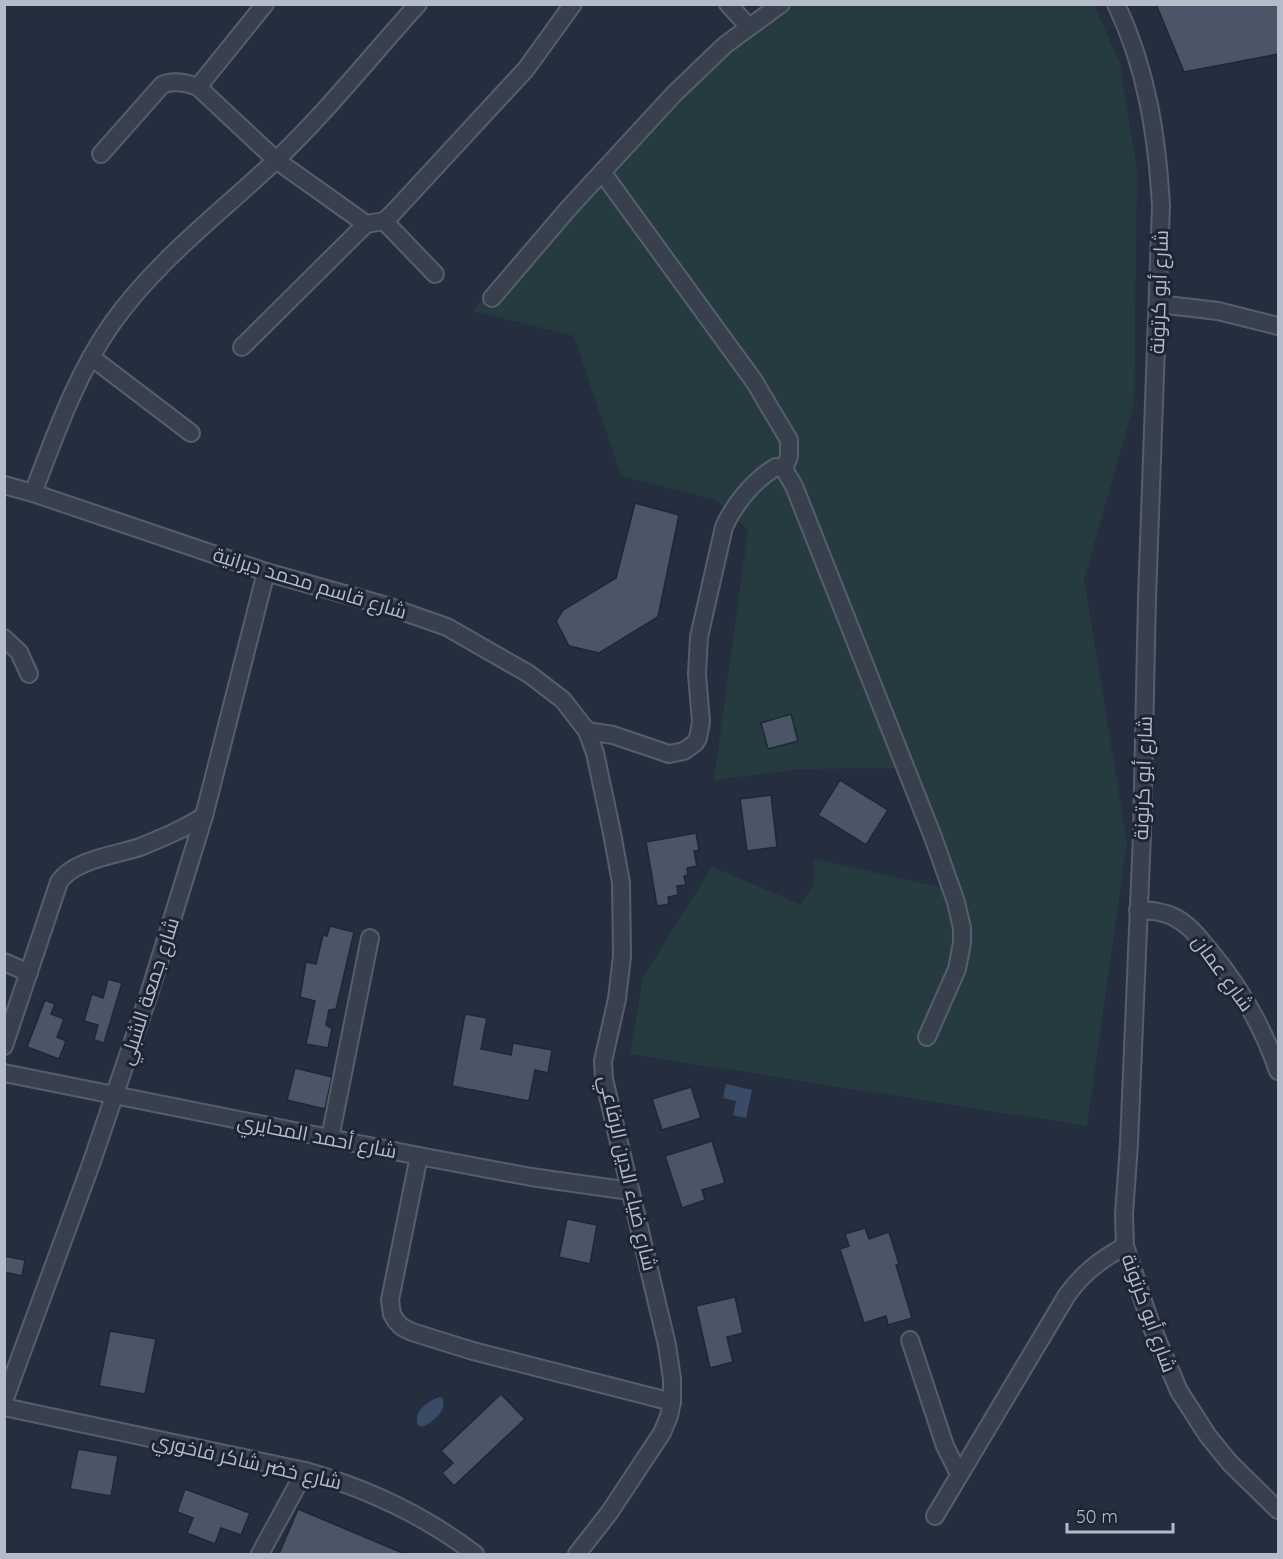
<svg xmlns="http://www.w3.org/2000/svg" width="1283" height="1559" font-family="Quicksand,Cairo,sans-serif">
<rect width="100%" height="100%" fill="#242e3e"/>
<!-- green -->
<polygon fill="#263b3f" points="771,5 1094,5 1120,63 1137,171 1134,404 1084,580 1127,842 1087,1126 630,1054 643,977 712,867 800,904 814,886 814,859 953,890 900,768 802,769 714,780 748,530 716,500 621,476 574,336 472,311"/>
<!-- water -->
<g fill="#3a4b67">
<polygon points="726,1084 752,1090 746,1118 733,1115 736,1101 723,1098"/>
<path d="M440 1397 443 1399C446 1412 433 1422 422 1427L418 1425C412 1412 429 1400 440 1397Z"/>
</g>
<!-- building -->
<g fill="#4a5567" stroke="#1f2735" stroke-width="1.5">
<polygon points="1156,4 1278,4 1278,54 1184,72"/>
<polygon points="635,503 679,515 658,617 599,653 569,646 556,621 563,610 616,578"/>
<polygon points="791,714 798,741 768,749 761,723"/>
<polygon points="840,780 888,810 866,845 818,815"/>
<polygon points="771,795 777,847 747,851 740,799"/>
<polygon points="696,833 699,850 694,851 697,866 687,868 688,875 684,876 686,885 677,886 678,895 668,897 669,904 657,906 646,842"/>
<polygon points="330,926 354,932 336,1009 329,1010 326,1025 332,1029 328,1048 306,1044 315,1001 300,997 306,962 316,964 323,935 327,936"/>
<polygon points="108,979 122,983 104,1043 94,1040 98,1025 84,1021 92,994 103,998"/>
<polygon points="45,1000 55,1004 51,1014 64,1019 57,1037 66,1041 59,1059 27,1047"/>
<polygon points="465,1014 487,1018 481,1049 511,1055 513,1043 552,1050 548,1073 535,1070 529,1101 452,1086"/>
<polygon points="295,1068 332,1077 325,1109 287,1100"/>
<polygon points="691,1087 701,1118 662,1130 652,1099"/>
<polygon points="712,1141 725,1183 702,1190 705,1200 682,1208 665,1156"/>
<polygon points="567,1219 597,1225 590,1264 559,1257"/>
<polygon points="865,1228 869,1239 889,1232 899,1264 896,1265 912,1318 888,1325 886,1316 864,1323 840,1249 849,1246 845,1234"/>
<polygon points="4,1256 25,1260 22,1276 4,1272"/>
<polygon points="735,1297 743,1333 727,1337 733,1362 710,1368 696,1306"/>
<polygon points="110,1331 156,1339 145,1394 99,1386"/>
<polygon points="501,1394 525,1419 454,1486 442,1473 453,1463 441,1451"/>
<polygon points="78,1449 118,1456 111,1496 70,1489"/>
<polygon points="185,1489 250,1513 241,1535 221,1528 215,1544 187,1533 193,1518 177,1512"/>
<polygon points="298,1509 405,1554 279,1554"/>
</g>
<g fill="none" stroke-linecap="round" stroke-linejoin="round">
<defs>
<g id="minor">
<polyline points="728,4 749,27"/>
<path d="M1116 4C1147 69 1157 136 1161 206L1147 598 1142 834 1129 1144 1124 1214 1125 1246 1151 1325 1179 1391 1208 1436 1230 1463 1278 1510"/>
<polyline points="198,87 265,4"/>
<path d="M101 154 162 85C173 80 187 83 198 87L276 160 366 224 384 221 392 214 526 69 573 4"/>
<polyline points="602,172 754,381 789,440 789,456 784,469"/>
<polyline points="384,221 435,274"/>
<polyline points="492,298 568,209 674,94 725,45 781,4"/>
<polyline points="1158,304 1218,311 1278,326"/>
<polyline points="242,347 366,224"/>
<polyline points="91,357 191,433"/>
<polyline points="4,485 33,493 266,572 387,606 447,627 529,674 563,700 587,731 595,753 612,833 621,883 622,956 617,999 603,1061 604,1079 667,1345 672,1379 672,1402 669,1416 662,1433 609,1513 577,1554"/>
<path d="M33 493C55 436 76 375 111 325 156 261 218 215 274 162 326 113 370 57 418 4"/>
<polyline points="4,638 19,652 29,674"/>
<path d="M587 731 613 735 669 754 684 751 695 743 698 738 701 722 697 674 699 637 724 527C734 504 755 479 776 467L784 469 794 486 933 837 956 902 962 928V943L957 969 927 1037"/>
<path d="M1138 910C1151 911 1162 911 1174 917 1190 925 1199 938 1210 951 1240 987 1263 1027 1278 1071"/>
<polyline points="4,962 29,973"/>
<path d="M4 1046 59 882C73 860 116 855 140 847 162 838 184 829 204 816"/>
<polyline points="4,1073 419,1156 531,1177 630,1191"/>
<polyline points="330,1138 370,938"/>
<polyline points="419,1156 390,1300 392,1314 396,1321 402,1327 412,1332 473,1351 672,1402"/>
<polyline points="910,1340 945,1446 959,1474"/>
<polyline points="4,1401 90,1167 150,991 204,816 266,572"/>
<path d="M4 1407 305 1471C366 1488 425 1516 475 1554"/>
<path d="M935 1516 1067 1295C1084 1272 1100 1260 1125 1246"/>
<polyline points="260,1554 305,1471"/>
</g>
</defs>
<!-- minor casing -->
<use href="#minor" stroke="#565e6c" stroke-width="20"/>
<!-- minor -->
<use href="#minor" stroke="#38404e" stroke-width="16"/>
</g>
<g text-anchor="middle" stroke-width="6" stroke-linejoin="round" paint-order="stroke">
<!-- street labels -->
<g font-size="20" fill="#b4bbc9" stroke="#1d2533">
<text transform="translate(1159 292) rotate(-88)" y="7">شارع أبو كرتونة</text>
<text transform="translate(310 583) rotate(17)" y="7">شارع قاسم محمد ديرانية</text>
<text transform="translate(1143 778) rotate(-88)" y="7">شارع أبو كرتونة</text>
<text transform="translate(1223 973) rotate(54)" y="7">شارع عمان</text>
<text transform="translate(149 991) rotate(-72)" y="7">شارع جمعة الشبلي</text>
<text transform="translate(317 1136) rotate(11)" y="7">شارع أحمد المحايري</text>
<text transform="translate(628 1173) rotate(77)" y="7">شارع ضياء الدين الرفاعي</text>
<text transform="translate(1149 1313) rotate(70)" y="7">شارع أبو كرتونة</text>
<text transform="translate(247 1461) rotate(13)" y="7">شارع خضر شاكر فاخوري</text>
</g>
</g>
<!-- border -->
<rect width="1283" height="1559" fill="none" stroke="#b4bbc9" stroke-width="12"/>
<!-- scale -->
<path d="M1067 1523v9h106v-9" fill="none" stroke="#b4bbc9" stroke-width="3"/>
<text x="1076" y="1523" font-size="18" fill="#b4bbc9" stroke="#1d2533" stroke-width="4.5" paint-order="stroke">50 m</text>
</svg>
